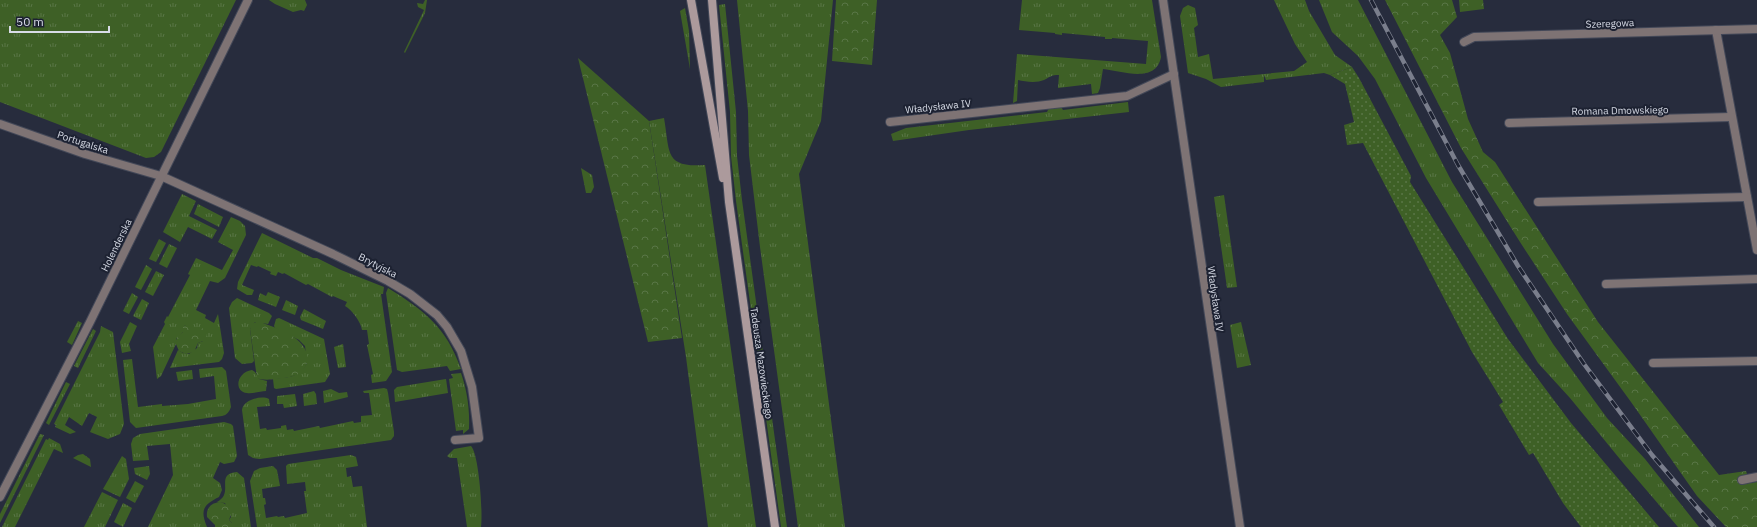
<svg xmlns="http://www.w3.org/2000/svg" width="1757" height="527" font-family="'IBM Plex Sans',sans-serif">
<defs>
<pattern id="grass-tufts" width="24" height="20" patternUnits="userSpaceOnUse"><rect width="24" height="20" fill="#3e6026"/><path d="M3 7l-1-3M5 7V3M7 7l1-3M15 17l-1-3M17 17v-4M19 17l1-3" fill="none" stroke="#597646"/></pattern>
<pattern id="forest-crowns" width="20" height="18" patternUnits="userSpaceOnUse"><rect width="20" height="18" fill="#3e6026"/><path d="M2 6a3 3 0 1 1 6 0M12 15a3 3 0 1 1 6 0" fill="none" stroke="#597646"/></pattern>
<pattern id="garden-dots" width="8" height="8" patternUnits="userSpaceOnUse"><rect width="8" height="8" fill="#3e6026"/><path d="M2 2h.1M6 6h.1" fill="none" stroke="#597646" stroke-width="1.8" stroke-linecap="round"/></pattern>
</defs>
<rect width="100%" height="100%" fill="#272c3d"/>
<!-- grass -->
<g fill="url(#grass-tufts)">
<polygon points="0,0 236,0 161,152 154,157 146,158 0,102"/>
<polygon points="269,0 305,0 307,5 304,11 301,10 293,12 275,4"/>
<polygon points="425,0 427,0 425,13 405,53 404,52 424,10 418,7 417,3 423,4"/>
<polygon points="737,0 833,0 821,121 799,174 845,527 798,527 760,247 749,155 748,111"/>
<path d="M1022 0H1152L1161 57C1156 84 1122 71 1103 69L1100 88 1098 93 1092 94 1091 84 1058 88 1059 75C1051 75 1050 77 1044 80 1037 83 1026 82 1018 80L1017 101 1013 103 1017 54 1146 64 1148 41 1112 38V39H1105V37L1062 33V35L1055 34V33L1019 30Z"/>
<polygon points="1274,0 1305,0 1309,11 1335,55 1352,67 1330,75 1324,73 1266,80 1264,75 1264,82 1221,87 1206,79 1188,73 1180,16 1183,8 1188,5 1195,8 1198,25 1194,28 1198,57 1209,54 1213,79 1294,71 1307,62 1295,44"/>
<polygon points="1319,0 1358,0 1452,182 1553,344 1607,418 1645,459 1699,527 1678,527 1624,464 1570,398 1538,363 1426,178 1375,79 1358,56 1332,32"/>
<polygon points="725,4 736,112 737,156 742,200 787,527 781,527 736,201 731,156 730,112 719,5"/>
<polygon points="685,8 689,31 690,69 680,11"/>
<polygon points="1128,102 1129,112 969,130 893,141 891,134 906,128 1047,112 1049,108 1061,107 1063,110"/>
<path d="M664 118C670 152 664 168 705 165L756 527H708L686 357 649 121Z"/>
<polygon points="581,168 592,175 594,187 591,193 586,193"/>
<polygon points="182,194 196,201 189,216 217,230 212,239 188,227 180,242 163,232"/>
<polygon points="1224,195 1237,287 1227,288 1214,197"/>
<polygon points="198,204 223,217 219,227 194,214"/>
<polygon points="231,217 240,221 245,226 246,235 225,278 218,283 210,281 196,310 206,315 205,318 214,323 218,314 224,353 222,359 219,362 170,368 178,350 183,353 189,354 197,348 198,343 203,341 194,329 185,325 183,332 176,339 176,344 161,376 157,379 153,347 165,324 164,322 167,316 168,317 190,275 188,274 196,258 222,270 233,250 218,242"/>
<path d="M262 233 313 258H317L341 270 384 287 383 294H381L392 372 386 381 372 383 371 375 373 374 367 345 369 344 367 330H362C361 322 352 310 345 306L347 302 333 296 332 297 308 284 306 285 284 273 283 274 278 272 276 276 270 274 271 272 258 266 257 267 251 265 242 285 254 290 252 295H247L237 289 238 282Z"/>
<polygon points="159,239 166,243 156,262 149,259"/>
<polygon points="169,244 177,248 167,268 159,264"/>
<polygon points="146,265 152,269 141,290 135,287"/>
<polygon points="156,271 164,275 153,296 145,292"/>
<path d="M388 288C425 311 446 327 461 369L450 371 447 366 402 372 397 370 386 293Z"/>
<polygon points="268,292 280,297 276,307 258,300 260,293 266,296"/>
<polygon points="132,293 138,297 129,314 123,311"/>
<polygon points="237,298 269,313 272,316 268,324 255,322 250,329 254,361 252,363 242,364 235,358 229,308 232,302"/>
<polygon points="142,299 149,303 141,320 133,316"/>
<polygon points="286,300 298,306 295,315 282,310"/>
<polygon points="304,309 326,321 323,329 301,320 300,317"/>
<path d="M279 318 324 339 330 374 325 382 276 389 274 388 273 379C289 377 299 378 307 363L305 346 299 340 275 328 274 326 276 319Z"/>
<polygon points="78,321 82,323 72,345 67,342"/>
<polygon points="130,322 137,326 129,344 131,351 122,353 120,342"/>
<polygon points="1241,322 1251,365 1237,368 1230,325"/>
<polygon points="101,326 113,332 124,424 120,434 108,439 90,432 97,417 89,413 82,426 69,417 65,425 76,432 70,434 55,427 56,425 54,424 100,332"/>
<polygon points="93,329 96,331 78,368 74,366"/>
<polygon points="343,344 346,367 338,368 334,347"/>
<path d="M132 359 138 407 162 404V406L188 404 216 399 214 376 200 378 199 369 222 367 226 371 231 407C229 412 227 415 222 416L136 428 130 422 123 360Z"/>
<polygon points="192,370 193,379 178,381 176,372"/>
<path d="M252 370 255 372 259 379 267 381 266 391C260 391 252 394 247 393 233 391 237 372 252 370Z"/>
<path d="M461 373C467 390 470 410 469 429L463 434V430L456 431 449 379 453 378 451 374Z"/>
<polygon points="446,379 448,393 395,402 394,390 397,387"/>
<polygon points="66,382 70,384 49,425 46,423"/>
<path d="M384 388 387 389 388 393 394 432V436L391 440 260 459 253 458 248 455 242 410C243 400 261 395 269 399L270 406 257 407 260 429 266 428 267 430 281 428V426L286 425 287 430 293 429 294 431 319 426 320 428 353 421 354 423 361 422V416L372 415 369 393H364L363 391Z"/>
<polygon points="331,389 339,393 347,392 348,397 324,403 323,391"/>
<polygon points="314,391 316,394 317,404 304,406 303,394"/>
<polygon points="295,394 297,406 284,408 283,404 277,404 277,396"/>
<path d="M224 422 231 424 233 426 237 456 234 462 224 464 220 462 213 478 220 483 222 490 219 497C203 505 200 510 207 527H148L173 475 170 444 147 446 149 460 133 461 131 444 133 438 140 434Z"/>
<polygon points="40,434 44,435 0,523 0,514"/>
<polygon points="49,438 60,444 63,453 54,449 15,527 2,527 46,439 48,440"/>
<path d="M471 446C479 454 483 513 481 527H467L457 458H450L447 456 454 449Z"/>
<polygon points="83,454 90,459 91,467 73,458 78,455"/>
<polygon points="351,455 356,457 358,466 346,468 347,477 351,476 353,487 362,486 367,527 257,527 250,481 254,471 260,468 273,466 277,470 280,486 262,489 263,498 265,498 266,504 264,505 266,518 277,516 278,517 284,516 285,518 307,513 304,491 306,491 305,482 287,484 286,466 288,464"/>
<polygon points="122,456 126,459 129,479 120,497 103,489"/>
<polygon points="149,466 150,474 147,480 135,474 134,468"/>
<path d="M237 472 244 478 251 527H232V523L229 520 231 517 225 503 217 502C235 493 214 474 237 472Z"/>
<polygon points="135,481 144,486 135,503 126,498"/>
<polygon points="102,492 118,500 105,527 84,527"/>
<polygon points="123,503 132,508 123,527 114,522"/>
</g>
<!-- forest -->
<g fill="url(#forest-crowns)">
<polygon points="836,0 877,0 872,65 832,61"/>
<polygon points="1385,0 1452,0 1457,17 1440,35 1450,53 1468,119 1483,152 1495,162 1598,322 1719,475 1746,471 1750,483 1757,482 1757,527 1726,527 1697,496 1631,402 1567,314 1520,242 1461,148"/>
<polygon points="1459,0 1483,0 1484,9 1460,12"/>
<polygon points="578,58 649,121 682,338 648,342"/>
<path d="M258 321C277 329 307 336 308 360 307 364 304 370 300 373 294 378 263 382 257 378L250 329 252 324Z"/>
<polygon points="187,324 192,325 195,329 199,327 204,329 207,335 203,341 198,343 194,352 186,354 179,351 175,342 178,336 183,332 183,327"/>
<path d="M220 502C229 504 233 511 229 520L232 523V527H215V525L207 517C206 508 211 503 220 502Z"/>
</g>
<!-- garden -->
<polygon fill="url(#garden-dots)" points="1352,67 1359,78 1411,176 1410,182 1508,339 1571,423 1659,527 1581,527 1563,503 1533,453 1529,455 1499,405 1503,402 1472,352 1363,143 1347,145 1344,125 1354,122 1345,84 1330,75"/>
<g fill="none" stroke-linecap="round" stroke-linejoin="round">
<defs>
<g id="street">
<polyline points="1163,0 1240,527"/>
<polyline points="1716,30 1757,250"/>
<polyline points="1464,42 1474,37 1757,29"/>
<polyline points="890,122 1127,96 1174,74"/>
<polyline points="1509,123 1731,117"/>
<polyline points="0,124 85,154 161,176 333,254 388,281 410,294 437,315 447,327 461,351 472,387 479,438 455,440"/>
<polyline points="1538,202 1747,197"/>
<polyline points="1606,284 1757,279"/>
<polyline points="1653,363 1757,361"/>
<polyline points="1742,480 1757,477"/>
<polyline points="0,497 90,322 248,0"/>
</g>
<g id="secondary">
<polyline points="691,0 723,178"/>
<polyline points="712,0 729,202 775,527"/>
</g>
</defs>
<!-- street casing -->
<use href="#street" stroke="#434858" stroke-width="10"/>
<!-- secondary casing -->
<use href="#secondary" stroke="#434858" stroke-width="10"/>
<!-- street -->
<use href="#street" stroke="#7e7374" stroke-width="8"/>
<!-- secondary -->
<use href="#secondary" stroke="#ac9a9c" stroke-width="8"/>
<defs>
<polyline id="rail" points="1371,0 1458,165 1518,266 1584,364 1652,455 1714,527"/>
</defs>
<!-- rail casing -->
<use href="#rail" stroke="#7a7e8c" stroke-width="4.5"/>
<!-- rail -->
<use href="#rail" stroke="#1d2232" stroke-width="3" stroke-dasharray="9" stroke-linecap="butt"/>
</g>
<g text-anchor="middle" stroke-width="4" stroke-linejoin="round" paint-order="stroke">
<!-- street labels -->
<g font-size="10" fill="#d8dce7" stroke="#1d2232">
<text transform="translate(1610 23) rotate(-2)" y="4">Szeregowa</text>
<text transform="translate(938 106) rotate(-6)" y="4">Władysława IV</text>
<text transform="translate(1620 110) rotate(-1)" y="4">Romana Dmowskiego</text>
<text transform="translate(83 142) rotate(18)" y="4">Portugalska</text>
<text transform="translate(116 245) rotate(-64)" y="4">Holenderska</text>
<text transform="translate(378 265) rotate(27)" y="4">Brytyjska</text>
<text transform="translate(1216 299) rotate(82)" y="4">Władysława IV</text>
<text transform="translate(762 363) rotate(82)" y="4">Tadeusza Mazowieckiego</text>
</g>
</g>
<!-- scale -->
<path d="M10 26v6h99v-6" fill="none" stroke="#d8dce7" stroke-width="2"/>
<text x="16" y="26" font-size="12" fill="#d8dce7" stroke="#1d2232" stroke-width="3" paint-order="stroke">50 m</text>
</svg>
